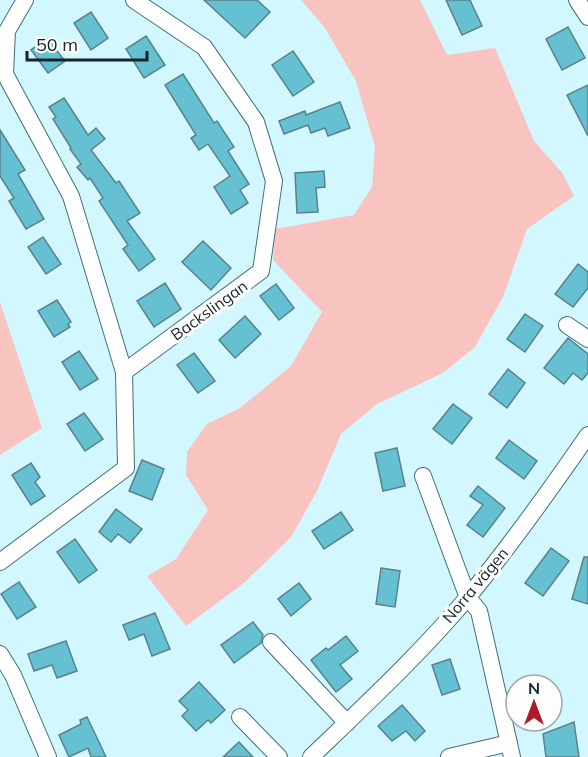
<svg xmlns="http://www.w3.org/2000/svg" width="588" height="757" font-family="Mulish,sans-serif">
<rect width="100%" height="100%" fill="#d2f7ff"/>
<!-- green -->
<g fill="#f9c4c0">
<polygon points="301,0 420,0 447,55 495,48 534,141 563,174 574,196 527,229 503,297 475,347 443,373 377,404 341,434 317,491 291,537 244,583 186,626 147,576 176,559 208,510 186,475 187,452 207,424 240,408 291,366 322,312 273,260 275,229 354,215 372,187 375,147 356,81 325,28"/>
<polygon points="0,302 42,428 0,455"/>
</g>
<!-- building -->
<g fill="#65c0d2" stroke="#58838c" stroke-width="1.5">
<polygon points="204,0 257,0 270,12 245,38"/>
<polygon points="446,0 470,0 482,26 462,35"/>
<polygon points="91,12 108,38 91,50 74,23"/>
<polygon points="568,27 585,58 562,70 546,39"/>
<polygon points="146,36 165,65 144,78 126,49"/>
<polygon points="47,38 65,61 48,73 31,50"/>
<polygon points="293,51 314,82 293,96 272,65"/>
<polygon points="183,74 214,123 217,121 234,147 228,151 249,184 240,190 248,203 231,214 214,187 230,176 208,144 199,150 191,138 196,135 165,85"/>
<polygon points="588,85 588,136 567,95"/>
<polygon points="64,98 88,135 96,128 105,139 91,150 116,183 119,181 140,213 127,221 155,259 139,271 123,249 128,245 99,201 103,198 90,178 88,180 77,167 81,164 70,149 71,148 53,119 56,117 49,107"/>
<polygon points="340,102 350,128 328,136 325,128 311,133 308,125 284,134 279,121 305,111 306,115"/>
<polygon points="0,130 25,170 18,174 44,219 26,229 9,201 14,198 0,176"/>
<polygon points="324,171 325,187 316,188 318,212 297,213 295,173"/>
<polygon points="43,237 61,264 46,274 28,247"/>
<polygon points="203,241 231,268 211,290 182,262"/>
<polygon points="578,264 588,272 588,288 573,307 555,294"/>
<polygon points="165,283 181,309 154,327 137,301"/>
<polygon points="276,284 294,308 279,320 260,296"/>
<polygon points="57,300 71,322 68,324 70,327 54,337 38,311"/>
<polygon points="525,314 543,326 525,352 507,339"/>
<polygon points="245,316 261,334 235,358 219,340"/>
<polygon points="568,338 588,354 588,373 582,380 573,373 564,384 544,368"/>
<polygon points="79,351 98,379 80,390 62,362"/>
<polygon points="194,353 215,381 198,393 177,365"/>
<polygon points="508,369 525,383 507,408 489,394"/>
<polygon points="453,404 472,418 452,444 433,429"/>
<polygon points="84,413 103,439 85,451 67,424"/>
<polygon points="509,440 537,461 524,479 496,458"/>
<polygon points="397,448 405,486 383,491 375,453"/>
<polygon points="142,460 164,469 152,500 129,491"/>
<polygon points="31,463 40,477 35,482 45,496 31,505 12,475"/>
<polygon points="478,486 505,508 483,537 467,525 483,505 470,496"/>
<polygon points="116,509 142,529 130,543 118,534 111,542 99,532"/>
<polygon points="341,512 353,530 324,549 312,531"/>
<polygon points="75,539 97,570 79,583 57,552"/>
<polygon points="551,548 569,561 543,596 525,583"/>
<polygon points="584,557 588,557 588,604 572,599"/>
<polygon points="381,568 400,571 395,607 376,604"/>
<polygon points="19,582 36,607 17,619 1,594"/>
<polygon points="299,583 311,599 291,616 278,599"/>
<polygon points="155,613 170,649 152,656 144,634 129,640 123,625"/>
<polygon points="253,622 263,635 261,643 234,663 221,645"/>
<polygon points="346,636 358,651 340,665 352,679 336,692 311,660 326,648 328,650"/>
<polygon points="66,641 77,671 57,678 52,665 34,671 28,654"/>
<polygon points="450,659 460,689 442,695 432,665"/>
<polygon points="199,682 225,710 211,723 208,720 196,731 182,716 188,710 179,701"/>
<polygon points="402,705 425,731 415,741 406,731 392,741 378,726"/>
<polygon points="87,717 99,742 106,757 91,757 88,748 69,757 59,735 81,724 80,720"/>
<polygon points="574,722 579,757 546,757 543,734"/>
<polygon points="239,742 253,757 223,757"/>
</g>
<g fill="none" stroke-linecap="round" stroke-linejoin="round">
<defs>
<g id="minor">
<polyline points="577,0 588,17"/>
<polyline points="567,325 588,339"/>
<polyline points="124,372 261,271 274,181 256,122 204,47 134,0"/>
<polyline points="423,476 468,598 479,611 512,757"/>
<polyline points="0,562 126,468 124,372 71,196 5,74 7,31 25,0"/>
<polyline points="271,642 347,723"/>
<polyline points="0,654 13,675 48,757"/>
<polyline points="240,717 279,757"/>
<path d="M311 757C365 705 420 654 468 597 511 545 550 490 588 435"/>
<polyline points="449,757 509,743"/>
</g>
</defs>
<!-- minor casing -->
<use href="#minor" stroke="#446f77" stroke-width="18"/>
<!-- minor -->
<use href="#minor" stroke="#fff" stroke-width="16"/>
</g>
<g text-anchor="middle" stroke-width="6" stroke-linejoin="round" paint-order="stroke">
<!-- street labels -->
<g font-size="16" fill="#142629" stroke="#fdfdfd">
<text transform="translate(209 310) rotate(-36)" y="6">Backslingan</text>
<text transform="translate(475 585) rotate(-50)" y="6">Norra vägen</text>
</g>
</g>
<!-- north arrow -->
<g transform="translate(534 703)"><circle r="28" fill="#fdfdfd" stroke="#a0a7a8" stroke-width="1.5"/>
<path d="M0-4.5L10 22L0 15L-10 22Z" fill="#ad1926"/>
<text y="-9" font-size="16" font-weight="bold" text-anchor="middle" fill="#142629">N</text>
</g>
<!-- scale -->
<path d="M27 51v9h120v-9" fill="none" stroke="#142629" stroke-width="3"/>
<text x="36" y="51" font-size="18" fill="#142629" stroke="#fdfdfd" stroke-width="4.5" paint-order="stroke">50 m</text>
</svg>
